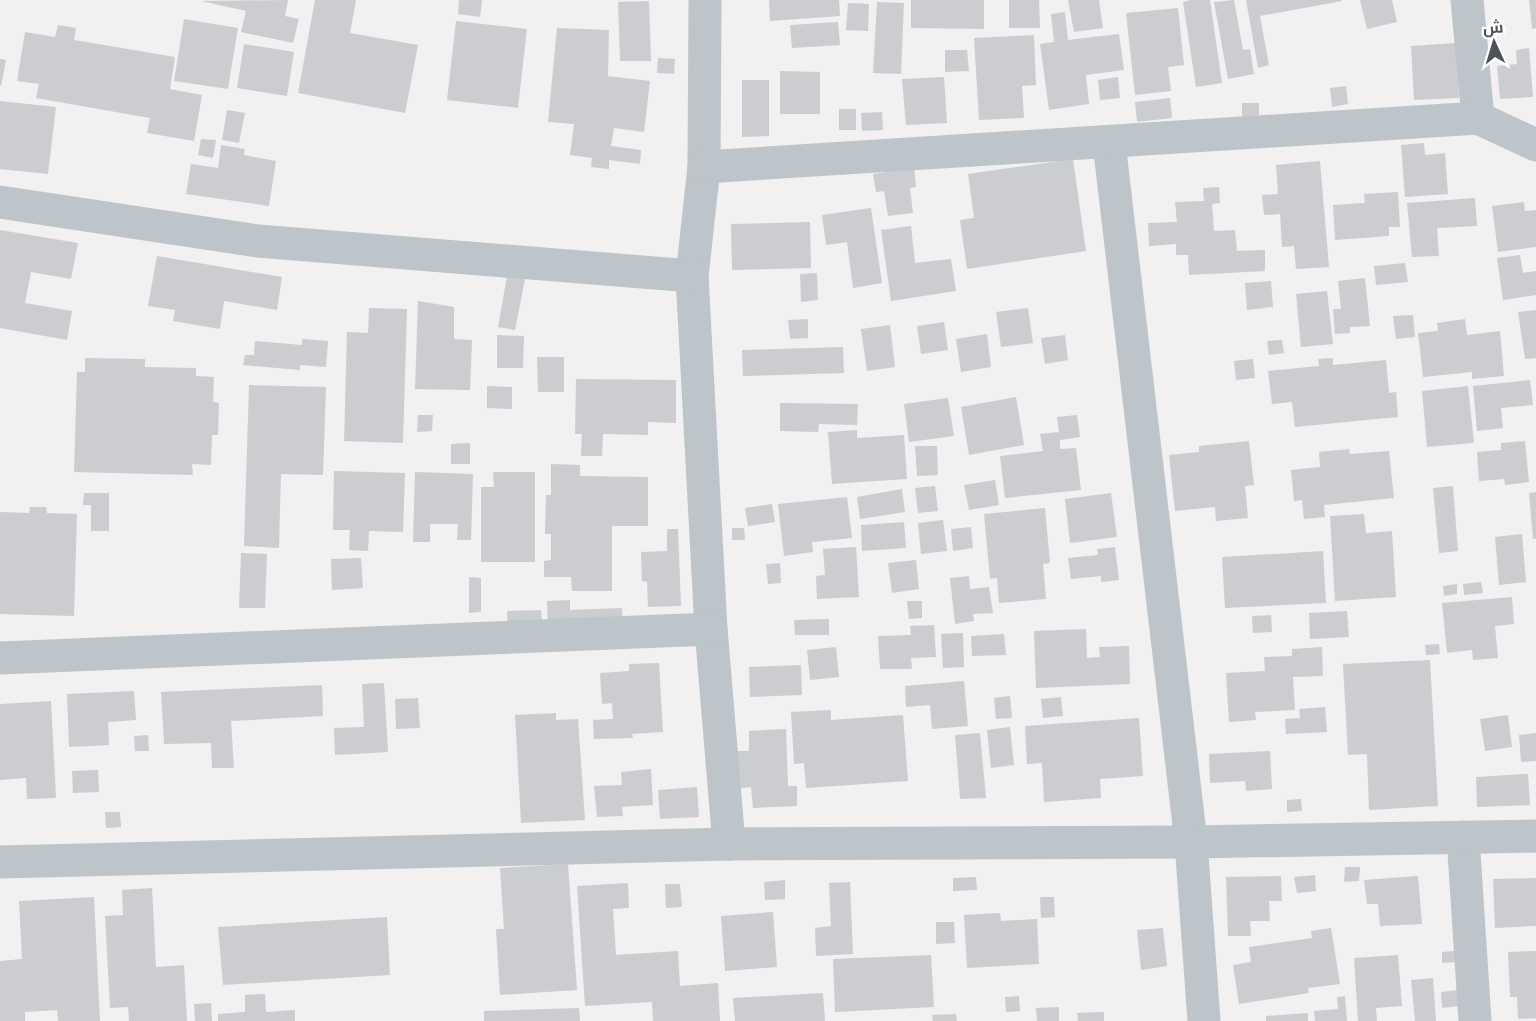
<svg xmlns="http://www.w3.org/2000/svg" width="1536" height="1021" font-family="'Work Sans',Cairo,sans-serif">
<rect width="100%" height="100%" fill="#f2f0f0"/>
<!-- building -->
<g fill="#cbcdd1">
<polygon points="288,0 285,16 299,19 293,43 241,32 246,11 201,1"/>
<polygon points="315,0 356,0 350,33 418,45 405,113 298,93"/>
<polygon points="459,0 482,0 480,17 458,14"/>
<polygon points="769,0 839,0 840,16 770,21"/>
<polygon points="911,0 984,0 984,29 911,28"/>
<polygon points="1009,0 1039,0 1040,28 1009,28"/>
<polygon points="1068,0 1099,0 1103,28 1074,32"/>
<polygon points="1191,0 1210,0 1222,83 1196,87 1183,2"/>
<polygon points="1234,0 1243,50 1250,49 1254,74 1228,79 1214,2"/>
<polygon points="1246,0 1341,0 1342,1 1260,16 1269,65 1258,68"/>
<polygon points="1360,0 1392,0 1397,22 1367,29"/>
<polygon points="1529,0 1536,0 1536,28 1532,29"/>
<polygon points="649,1 651,61 620,61 618,2"/>
<polygon points="877,2 904,3 901,74 873,73"/>
<polygon points="848,3 869,4 868,31 846,30"/>
<polygon points="1178,8 1184,65 1168,67 1171,91 1135,95 1126,13"/>
<polygon points="1065,12 1068,40 1119,34 1124,70 1086,75 1089,104 1049,110 1040,44 1054,42 1051,14"/>
<polygon points="184,19 238,28 228,89 174,81"/>
<polygon points="456,21 527,29 518,108 447,100"/>
<polygon points="838,22 840,45 792,48 790,25"/>
<polygon points="58,25 76,28 74,40 175,57 170,89 202,95 194,141 147,133 150,118 36,98 39,84 17,81 25,32 55,37"/>
<polygon points="557,28 609,30 608,76 650,81 644,132 614,128 611,146 641,150 640,164 609,160 609,169 591,167 592,158 570,155 574,124 548,122"/>
<polygon points="1034,35 1036,85 1022,86 1024,118 979,120 974,38"/>
<polygon points="1456,43 1459,98 1414,100 1411,46"/>
<polygon points="244,44 294,52 287,96 237,88"/>
<polygon points="1529,48 1533,97 1500,99 1497,66 1517,64 1516,50"/>
<polygon points="945,50 967,50 969,71 945,72"/>
<polygon points="658,58 675,59 674,74 657,73"/>
<polygon points="0,59 6,60 1,86 0,86"/>
<polygon points="780,71 820,72 820,114 780,114"/>
<polygon points="944,77 947,123 906,125 902,79"/>
<polygon points="1118,77 1120,98 1100,100 1098,80"/>
<polygon points="742,80 769,80 769,136 742,137"/>
<polygon points="1346,86 1348,104 1332,107 1330,88"/>
<polygon points="1170,98 1172,118 1137,122 1135,102"/>
<polygon points="0,101 56,107 48,174 0,169"/>
<polygon points="1242,103 1259,103 1259,115 1242,117"/>
<rect x="839" y="109" width="17" height="21"/>
<polygon points="227,110 245,113 239,143 222,140"/>
<polygon points="882,112 883,130 862,131 861,113"/>
<polygon points="201,139 216,140 213,158 198,155"/>
<polygon points="1424,143 1425,155 1445,153 1448,194 1405,197 1401,145"/>
<polygon points="221,145 245,149 244,155 276,161 269,206 186,194 191,164 218,168"/>
<polygon points="1073,159 1086,251 967,269 960,220 974,218 968,174"/>
<polygon points="1320,161 1329,267 1296,269 1294,246 1282,247 1280,214 1264,215 1262,195 1278,194 1276,165"/>
<polygon points="914,168 916,187 910,188 913,213 888,216 884,191 876,192 873,174"/>
<polygon points="1219,187 1220,203 1212,204 1214,231 1235,230 1237,251 1265,250 1265,271 1189,275 1188,255 1176,255 1176,244 1149,246 1148,223 1177,222 1175,202 1204,201 1203,188"/>
<polygon points="1398,192 1400,227 1389,227 1389,236 1335,240 1333,205 1365,203 1364,194"/>
<polygon points="1475,198 1477,226 1437,228 1439,256 1412,257 1407,203"/>
<polygon points="1524,202 1525,211 1536,210 1536,247 1498,252 1492,206"/>
<polygon points="871,208 882,283 853,288 847,242 826,245 822,215"/>
<polygon points="810,222 811,268 732,270 731,224"/>
<polygon points="911,226 915,263 951,259 956,291 891,301 881,230"/>
<polygon points="0,230 78,243 71,279 31,272 25,303 72,311 67,340 0,328"/>
<polygon points="1520,255 1523,273 1536,271 1536,295 1503,300 1497,258"/>
<polygon points="157,256 282,277 277,310 224,301 220,329 173,321 175,310 148,306"/>
<polygon points="1405,263 1408,282 1376,285 1374,266"/>
<polygon points="817,273 818,300 801,302 800,274"/>
<polygon points="507,276 525,279 515,330 498,327"/>
<polygon points="1365,278 1370,326 1350,327 1350,333 1335,334 1333,309 1341,309 1338,281"/>
<polygon points="1271,281 1273,307 1247,310 1245,283"/>
<polygon points="1327,291 1333,344 1301,347 1296,294"/>
<polygon points="418,301 454,307 454,339 472,340 470,390 415,389"/>
<polygon points="369,308 407,309 403,443 344,441 347,332 368,333"/>
<polygon points="1028,308 1033,343 1001,347 996,312"/>
<polygon points="1536,310 1536,358 1525,359 1518,312"/>
<polygon points="1413,315 1415,337 1396,339 1393,316"/>
<polygon points="808,319 808,338 790,339 788,320"/>
<polygon points="1465,319 1467,335 1500,331 1504,376 1472,379 1472,372 1423,377 1418,333 1438,331 1437,323"/>
<polygon points="944,322 948,350 921,354 917,326"/>
<polygon points="890,325 895,367 867,371 861,329"/>
<polygon points="987,334 991,367 961,372 956,339"/>
<polygon points="497,335 524,336 523,368 497,368"/>
<polygon points="1065,335 1068,360 1045,364 1041,338"/>
<polygon points="302,339 328,341 326,367 300,365 300,370 243,365 245,355 254,355 255,341 302,345"/>
<polygon points="1282,340 1284,353 1269,355 1267,341"/>
<polygon points="843,347 844,373 743,376 742,350"/>
<polygon points="537,357 564,357 564,392 538,392"/>
<polygon points="85,358 145,359 145,367 196,368 196,376 214,377 213,402 219,403 218,435 212,435 211,465 192,464 193,475 74,472 77,372 85,372"/>
<polygon points="1333,358 1333,365 1386,360 1389,393 1396,392 1398,417 1295,427 1292,402 1272,404 1268,371 1319,366 1318,359"/>
<polygon points="1253,359 1255,378 1236,380 1234,361"/>
<polygon points="576,379 676,380 676,423 648,422 648,435 603,434 602,456 581,456 582,434 575,434"/>
<polygon points="1530,380 1533,405 1501,408 1503,428 1477,431 1473,386"/>
<polygon points="249,385 326,387 323,475 281,474 279,548 244,546"/>
<polygon points="487,386 512,387 512,409 487,408"/>
<polygon points="1468,386 1474,443 1427,447 1422,391"/>
<polygon points="1016,397 1024,445 969,455 961,407"/>
<polygon points="948,398 954,436 909,442 904,404"/>
<polygon points="780,403 858,404 857,425 819,424 818,432 780,431"/>
<polygon points="418,415 433,415 432,431 417,432"/>
<polygon points="1077,415 1080,437 1060,440 1060,449 1076,448 1081,490 1005,498 1000,456 1043,451 1040,434 1059,432 1057,417"/>
<polygon points="857,430 857,438 904,435 907,479 832,484 828,432"/>
<polygon points="1249,441 1254,485 1245,486 1248,518 1216,521 1215,507 1175,511 1169,455 1199,452 1199,446"/>
<polygon points="1525,441 1529,482 1505,485 1504,479 1479,481 1477,452 1501,450 1501,443"/>
<polygon points="470,443 470,464 451,464 451,444"/>
<polygon points="915,446 937,446 938,475 917,476"/>
<polygon points="1349,449 1350,454 1389,451 1394,498 1324,505 1325,517 1304,519 1302,500 1294,501 1291,470 1320,467 1319,452"/>
<polygon points="551,464 580,465 580,476 648,477 648,526 612,526 612,591 572,591 571,577 544,577 544,561 551,560 551,534 545,534 546,495 551,495"/>
<polygon points="334,471 405,473 403,532 369,531 368,551 349,550 350,530 333,530"/>
<polygon points="415,472 473,474 471,540 457,540 458,524 430,524 430,542 413,542"/>
<polygon points="493,472 535,472 535,562 481,562 481,487 494,487"/>
<polygon points="995,480 999,505 969,510 964,485"/>
<polygon points="935,486 938,511 918,513 915,488"/>
<polygon points="1453,486 1458,551 1439,553 1433,488"/>
<polygon points="902,489 905,512 860,519 857,497"/>
<polygon points="1536,492 1536,539 1533,539 1529,493"/>
<polygon points="84,493 109,493 109,531 91,531 91,505 83,505"/>
<polygon points="1111,493 1117,537 1070,543 1065,499"/>
<polygon points="847,497 852,538 812,542 813,552 784,556 778,504"/>
<polygon points="772,504 775,522 748,526 745,508"/>
<polygon points="30,507 46,507 47,513 77,514 74,616 0,614 0,512 29,513"/>
<polygon points="1045,508 1050,563 1043,564 1046,599 999,603 997,578 990,579 984,514"/>
<polygon points="1364,514 1366,533 1392,531 1396,597 1335,601 1330,516"/>
<polygon points="943,520 947,551 921,554 918,523"/>
<polygon points="904,522 906,548 862,551 861,525"/>
<polygon points="971,527 973,548 953,551 951,529"/>
<polygon points="732,528 744,528 745,540 732,540"/>
<polygon points="667,529 678,529 681,606 648,607 647,582 642,581 641,552 667,551"/>
<polygon points="1522,534 1526,582 1499,585 1495,537"/>
<polygon points="856,547 859,597 817,599 816,576 825,575 823,549"/>
<polygon points="1115,547 1119,580 1101,582 1101,576 1071,579 1068,558 1098,555 1097,549"/>
<polygon points="1323,551 1326,603 1225,608 1222,557"/>
<polygon points="241,553 267,554 265,608 239,608"/>
<polygon points="361,558 363,588 332,590 331,559"/>
<polygon points="916,560 919,589 892,593 888,563"/>
<polygon points="780,563 781,583 768,584 766,564"/>
<polygon points="969,576 970,589 989,587 993,613 973,614 974,621 955,624 950,578"/>
<polygon points="469,577 481,578 481,612 469,613"/>
<polygon points="1481,582 1483,593 1464,595 1463,584"/>
<polygon points="1457,584 1457,594 1444,596 1443,586"/>
<polygon points="1512,597 1514,624 1495,626 1498,658 1473,660 1472,650 1447,653 1442,603"/>
<polygon points="570,600 570,610 622,608 623,623 548,626 547,601"/>
<polygon points="907,601 922,601 922,618 909,619"/>
<polygon points="541,610 543,629 508,631 507,611"/>
<polygon points="1347,611 1349,637 1310,639 1309,613"/>
<polygon points="1271,615 1272,632 1253,633 1252,616"/>
<polygon points="829,619 829,635 795,635 794,620"/>
<polygon points="934,625 936,657 911,658 912,669 880,669 878,636 911,635 910,626"/>
<polygon points="1086,629 1087,658 1100,657 1099,647 1129,646 1130,684 1036,688 1034,631"/>
<polygon points="963,633 964,667 943,668 941,634"/>
<polygon points="1004,634 1006,655 972,656 971,636"/>
<polygon points="1439,644 1440,654 1426,655 1425,645"/>
<polygon points="836,647 839,677 810,680 807,650"/>
<polygon points="1322,647 1323,676 1293,677 1295,710 1255,712 1256,720 1229,722 1226,673 1265,671 1264,657 1292,656 1292,649"/>
<polygon points="1430,660 1438,806 1369,810 1367,754 1348,755 1343,664"/>
<polygon points="659,663 663,732 632,734 633,738 594,739 593,720 613,719 612,703 602,704 600,673 629,671 629,664"/>
<polygon points="801,665 802,695 750,697 749,667"/>
<polygon points="964,681 968,726 932,729 930,705 906,707 905,686"/>
<polygon points="384,683 388,752 335,755 334,728 364,727 362,684"/>
<polygon points="322,685 323,716 231,721 234,768 212,768 211,743 164,744 161,692"/>
<polygon points="134,691 136,720 108,722 109,745 69,747 67,694"/>
<polygon points="1010,696 1012,718 996,719 994,698"/>
<polygon points="1061,697 1063,716 1043,718 1041,699"/>
<polygon points="418,698 420,728 396,729 395,699"/>
<polygon points="51,701 56,798 27,799 26,778 0,780 0,704"/>
<polygon points="1325,707 1327,732 1286,734 1285,719 1300,718 1299,709"/>
<polygon points="831,710 831,720 903,715 908,781 806,788 804,763 794,764 791,712"/>
<polygon points="556,713 556,720 578,719 585,820 521,823 515,715"/>
<polygon points="1508,715 1512,747 1485,751 1480,719"/>
<polygon points="1139,718 1143,776 1100,779 1101,798 1044,802 1042,763 1027,764 1025,726"/>
<polygon points="1010,727 1014,765 991,768 987,730"/>
<polygon points="786,729 788,786 797,786 797,806 753,808 751,787 735,789 734,751 749,751 749,731"/>
<polygon points="980,733 986,798 960,799 955,735"/>
<polygon points="1536,733 1536,761 1521,762 1519,735"/>
<polygon points="148,735 149,751 135,751 134,736"/>
<polygon points="1270,751 1272,789 1246,791 1245,781 1210,783 1209,754"/>
<polygon points="651,769 653,805 622,807 623,816 597,817 594,786 622,785 621,772"/>
<polygon points="98,770 99,792 73,793 72,771"/>
<polygon points="1528,774 1530,805 1477,807 1476,777"/>
<polygon points="697,787 699,817 660,819 658,790"/>
<polygon points="1301,799 1302,811 1287,812 1287,800"/>
<polygon points="105,812 120,812 121,827 106,828"/>
<polygon points="568,864 577,990 500,995 496,929 504,929 500,868"/>
<polygon points="1345,867 1360,867 1359,881 1344,882"/>
<polygon points="1315,875 1316,891 1297,893 1294,877"/>
<polygon points="1281,876 1282,901 1269,901 1270,921 1250,921 1251,936 1228,936 1226,877"/>
<polygon points="1418,876 1422,924 1380,926 1378,904 1367,904 1364,880"/>
<polygon points="976,877 977,890 953,891 953,878"/>
<polygon points="1536,878 1536,926 1495,928 1493,879"/>
<polygon points="785,880 785,899 765,900 764,882"/>
<polygon points="850,882 853,954 816,956 815,928 831,926 829,883"/>
<polygon points="628,883 629,908 613,909 616,955 678,951 680,986 718,983 720,1021 653,1021 652,1002 585,1006 577,886"/>
<polygon points="665,884 680,884 682,907 666,908"/>
<polygon points="152,888 156,967 184,965 187,1021 129,1021 128,1007 110,1008 105,916 123,915 122,890"/>
<polygon points="94,897 100,1021 58,1021 57,1010 25,1012 25,1021 0,1021 0,961 22,959 19,901"/>
<polygon points="1040,897 1054,897 1055,917 1041,918"/>
<polygon points="773,912 777,967 725,971 721,916"/>
<polygon points="1000,913 1001,921 1037,919 1039,964 967,968 964,915"/>
<polygon points="387,917 390,975 223,985 218,927"/>
<polygon points="936,922 954,922 955,943 936,944"/>
<polygon points="1163,928 1167,966 1141,970 1137,930"/>
<polygon points="1331,928 1340,984 1308,988 1309,993 1239,1004 1233,965 1251,962 1249,947 1312,938 1311,931"/>
<polygon points="1455,951 1456,962 1442,963 1442,952"/>
<polygon points="1536,951 1536,1018 1518,1019 1517,997 1510,997 1508,952"/>
<polygon points="931,955 934,1007 835,1012 833,959"/>
<polygon points="1398,955 1402,1006 1376,1008 1377,1021 1358,1021 1354,958"/>
<polygon points="1433,978 1436,1021 1415,1021 1411,980"/>
<polygon points="1458,990 1459,1006 1442,1008 1441,992"/>
<polygon points="823,993 825,1021 735,1021 733,998"/>
<polygon points="265,994 266,1012 295,1010 295,1021 218,1021 218,1014 245,1012 245,995"/>
<polygon points="1019,996 1020,1011 1006,1012 1005,997"/>
<polygon points="1345,996 1347,1021 1315,1021 1314,1011 1338,1009 1337,997"/>
<polygon points="211,1003 212,1021 195,1021 194,1004"/>
<polygon points="1059,1007 1059,1021 1037,1021 1036,1008"/>
<polygon points="579,1008 580,1021 484,1021 484,1011"/>
<polygon points="1104,1012 1104,1021 1078,1021 1077,1013"/>
<polygon points="1308,1013 1308,1021 1266,1021 1266,1016"/>
<polygon points="956,1014 957,1021 933,1021 932,1015"/>
</g>
<g fill="none" stroke-linecap="round" stroke-linejoin="round">
<!-- minor -->
<g stroke="#bdc5ca" stroke-width="33">
<polyline points="705,0 704,167 692,276 711,629 729,844"/>
<polyline points="1467,0 1478,118"/>
<polyline points="1109,143 1191,842 1204,1021"/>
<polyline points="704,167 1478,118 1536,145"/>
<polyline points="0,202 258,241 692,276"/>
<polyline points="0,658 711,629"/>
<polyline points="1463,837 1475,1021"/>
<polyline points="0,862 729,844 1191,842 1536,836"/>
</g>
</g>
<!-- north arrow -->
<g transform="translate(1494 42) rotate(356)" stroke="#ffffff" stroke-width="4.5" paint-order="stroke">
<path d="M0-4.5L10 22L0 15L-10 22Z" fill="#4a545a"/>
<text y="-9" font-size="16" font-weight="bold" text-anchor="middle" fill="#4a545a">ش</text>
</g>
</svg>
